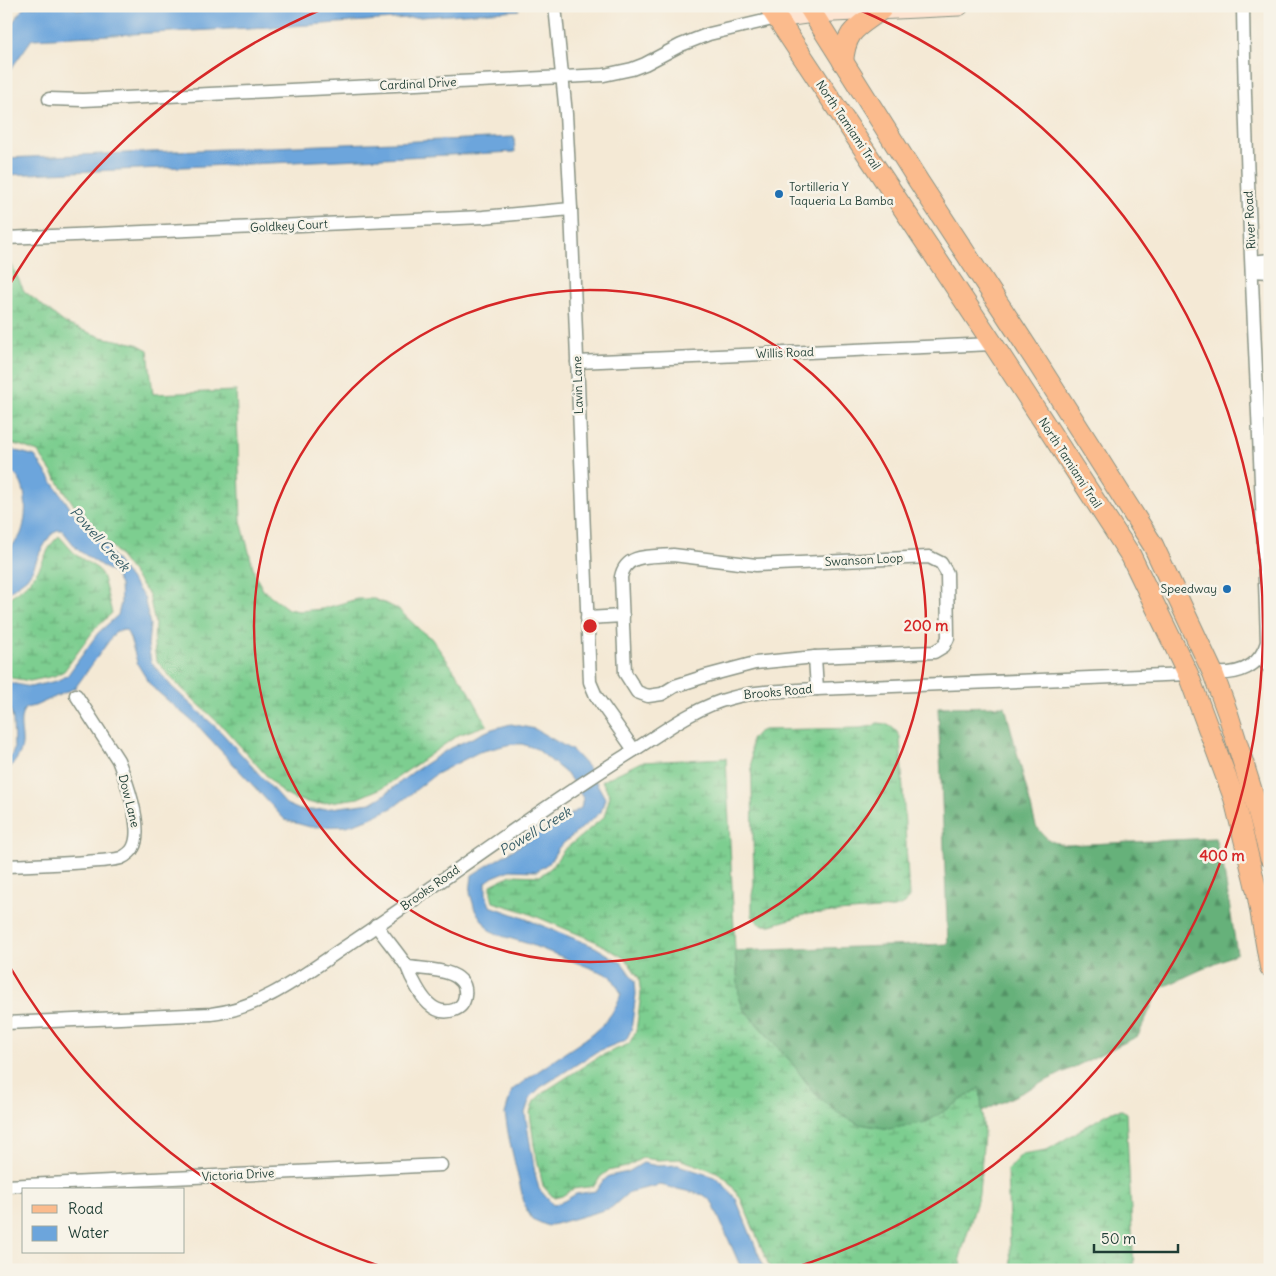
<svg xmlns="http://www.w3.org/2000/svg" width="1276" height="1276" font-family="Delius,sans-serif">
<defs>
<pattern id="forest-firs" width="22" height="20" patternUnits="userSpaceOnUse" patternTransform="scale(1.25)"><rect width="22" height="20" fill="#66b17a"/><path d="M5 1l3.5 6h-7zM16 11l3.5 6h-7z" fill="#539165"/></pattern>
<pattern id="wetland-marsh" width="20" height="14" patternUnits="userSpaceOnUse" patternTransform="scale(1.25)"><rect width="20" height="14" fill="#7dce90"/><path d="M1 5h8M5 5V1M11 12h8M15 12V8" fill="none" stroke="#66a876"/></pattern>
</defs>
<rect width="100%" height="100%" fill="#f7f3e8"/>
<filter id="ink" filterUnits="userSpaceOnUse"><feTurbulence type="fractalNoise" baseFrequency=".02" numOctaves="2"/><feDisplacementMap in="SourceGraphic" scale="10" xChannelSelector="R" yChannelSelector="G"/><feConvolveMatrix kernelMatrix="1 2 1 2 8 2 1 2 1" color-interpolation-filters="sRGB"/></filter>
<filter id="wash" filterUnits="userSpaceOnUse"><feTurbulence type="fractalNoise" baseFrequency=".0096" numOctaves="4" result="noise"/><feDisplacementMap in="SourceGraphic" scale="20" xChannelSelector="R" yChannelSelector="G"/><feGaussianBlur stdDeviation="1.12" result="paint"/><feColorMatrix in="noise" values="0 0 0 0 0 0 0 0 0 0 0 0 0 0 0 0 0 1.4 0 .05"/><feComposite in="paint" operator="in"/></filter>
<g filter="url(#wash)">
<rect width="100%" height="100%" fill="#f4e9d5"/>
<!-- forest -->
<path fill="url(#forest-firs)" stroke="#427757" d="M1005 706 1036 826C1048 840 1048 842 1067 845L1215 838 1223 865 1237 953 1159 989 1138 1036 982 1112 980 1088 927 1122 910 1127 889 1129 858 1124 838 1113 814 1093 792 1063 744 1009 739 997 735 951 948 944 938 707Z"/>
<!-- wetland -->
<g fill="url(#wetland-marsh)" stroke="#4e8662">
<polygon points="6,253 24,291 66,324 101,337 137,344 148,350 153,394 236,391 241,521 255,575 263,590 288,609 299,611 322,609 357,599 375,599 398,609 421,631 431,638 469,691 487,725 458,735 384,787 358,798 316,804 294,799 281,792 225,729 175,682 156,660 154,645 155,624 149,595 116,551 78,511 38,452 22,446 6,442"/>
<path d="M59 536 76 555 98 569 103 578 112 613 94 630 64 671 54 676 30 681 6 677V600C17 592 28 585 36 573 45 561 46 547 59 536Z"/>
<path d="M877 723C887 723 896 728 900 737L909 897 905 904 895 908 807 914 771 925H761L752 916V895L754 885 751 740 757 733 763 730 860 728 873 726Z"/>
<polygon points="726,758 735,951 739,997 744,1010 792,1063 814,1093 838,1113 858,1124 889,1129 927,1122 980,1088 984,1134 979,1194 960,1258 963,1270 771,1270 740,1197 727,1180 717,1172 679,1159 658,1160 642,1158 626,1167 608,1171 599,1178 594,1186 573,1189 562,1196 554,1198 543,1186 534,1145 530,1113 534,1101 544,1092 598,1057 629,1044 636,1031 641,995 639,978 626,959 597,942 523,911 493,902 491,894 491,885 511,875 540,876 552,867 563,851 604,817 610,796 602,781 641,762"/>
<polygon points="1122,1110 1126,1113 1134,1270 1011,1270 1007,1170 1022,1154 1047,1150 1112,1111"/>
</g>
<!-- water -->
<g fill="#6ca5dc" stroke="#467188">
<polygon points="25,6 71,6 79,10 128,6 518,6 519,10 310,25 32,39 6,76 6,31"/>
<polygon points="514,137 515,152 6,175 6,158"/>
<path d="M6 448 35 456 75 515 112 555 144 597 150 625 148 645 151 662 172 687 222 733 286 804 300 810H316L371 803 383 796 413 772 450 748 492 729 511 724 535 729 573 751 587 766 605 798 601 812 559 847 550 862 537 871 510 870 493 877 486 882V895L490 906 521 917 595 947 622 963 635 981 636 994 631 1030 626 1040 596 1052 541 1087 530 1098 525 1113 535 1173 539 1189 553 1205 564 1201 576 1194 596 1191 602 1182 609 1176 628 1172 643 1163 658 1166 678 1165 714 1177 723 1184 736 1199 765 1270H742L712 1202 704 1195 660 1185 629 1192 611 1208 548 1226 532 1219 525 1207 509 1138 505 1114 512 1090C528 1078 546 1066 563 1054 587 1038 613 1023 621 993L611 976 529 944 502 936 489 930 475 910 470 893 472 875 581 808 583 798 568 775 537 749 522 744H511L479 752 436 774 394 807 368 819 347 826 310 827 285 820 200 728 151 686 138 665 130 638 126 630 116 631 75 688 35 706 25 708C17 721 23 731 22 745 21 755 14 763 8 770L6 768V765L14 750 13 719 11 711 6 706V682L30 687 56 681 67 676 98 633 118 615 121 603 120 585 114 574 78 550 62 530H57L50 536 40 552 33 569 27 578 6 594C6 586 4 561 6 555 9 548 16 542 20 536 28 520 30 474 6 471Z"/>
</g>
</g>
<g filter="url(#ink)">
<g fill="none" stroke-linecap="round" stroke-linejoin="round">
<defs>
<g id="minor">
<polyline points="555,6 566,114 571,209 590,682 596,696 634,750"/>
<polyline points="49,99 83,100 604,75 632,69 645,64 681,45 709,34 777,18"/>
<polyline points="6,238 483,217 571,209"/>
<polyline points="1252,262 1270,260"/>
<polyline points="1252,271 1270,272"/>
<polyline points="577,362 993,344"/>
<path d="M673 555 756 565 929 557 941 563 947 573 948 638 944 646 934 652 815 657 755 663 706 676 675 686 662 694 648 696 637 692 625 673 621 577C626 552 653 557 673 555Z"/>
<polyline points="587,618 623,616"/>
<polyline points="815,657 817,689"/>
<polyline points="1260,658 1270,668"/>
<path d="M1213 673C1238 675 1260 667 1267 642 1261 430 1246 218 1243 6"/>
<path d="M6 866C33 865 60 864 87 862 98 861 110 861 121 858 125 856 131 852 133 848 144 829 126 780 118 760L76 695"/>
<path d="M376 925C386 939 397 952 406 965 409 970 410 975 413 980 421 996 433 1017 454 1010 460 1008 464 1003 465 996 469 968 427 970 408 967"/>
<path d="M6 1023 211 1014C265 1008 309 970 354 941 445 880 532 814 625 756 659 735 692 708 731 698 759 690 789 691 817 689L1188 674"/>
<polyline points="6,1186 441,1165"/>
</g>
<polyline id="secondary" points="777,18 813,13 959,6"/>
<g id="primary">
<polyline points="769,6 993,344 1131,556 1188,674 1234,798 1257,892 1270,967"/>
<polyline points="808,6 919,182 1038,364 1153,545 1213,673 1228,714 1256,804 1270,857"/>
<path d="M843 62C846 29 857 28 881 10"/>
</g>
</defs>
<!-- minor casing -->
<use href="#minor" stroke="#8a9384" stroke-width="15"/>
<!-- secondary casing -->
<use href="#secondary" stroke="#8a9384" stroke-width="21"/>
<!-- primary casing -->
<use href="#primary" stroke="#8a9384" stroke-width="22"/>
<!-- minor -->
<use href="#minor" stroke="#fff" stroke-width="12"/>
<!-- secondary -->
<use href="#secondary" stroke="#fde4d1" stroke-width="19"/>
<!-- primary -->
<use href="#primary" stroke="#fbbb8d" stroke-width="20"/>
</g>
</g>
<!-- distance rings -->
<g fill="none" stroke="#d62828" stroke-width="2.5">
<circle cx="590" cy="626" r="336"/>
<path d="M393 1270A673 673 0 0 1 7 962M7 289A673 673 0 0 1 327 7M853 7A673 673 0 0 1 787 1270"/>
</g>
<!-- markers -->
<g fill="#1f6fb2" stroke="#f7f3e8" stroke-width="2">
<circle cx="779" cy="194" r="5"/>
<circle cx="1227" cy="589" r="5"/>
</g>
<g text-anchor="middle" stroke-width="5" stroke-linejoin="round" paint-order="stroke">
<!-- street labels -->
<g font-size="12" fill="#1f3d34" stroke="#f7f3e8">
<text transform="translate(418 84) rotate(-3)" y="4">Cardinal Drive</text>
<text transform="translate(848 125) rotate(56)" y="4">North Tamiami Trail</text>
<text transform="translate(1250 220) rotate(-93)" y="4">River Road</text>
<text transform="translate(289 226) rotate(-3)" y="4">Goldkey Court</text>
<text transform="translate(785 353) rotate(-2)" y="4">Willis Road</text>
<text transform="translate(578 385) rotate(-92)" y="4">Lavin Lane</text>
<text transform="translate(1070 463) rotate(57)" y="4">North Tamiami Trail</text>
<text transform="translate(864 560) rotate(-3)" y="4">Swanson Loop</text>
<text transform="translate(778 692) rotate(-5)" y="4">Brooks Road</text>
<text transform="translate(129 801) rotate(76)" y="4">Dow Lane</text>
<text transform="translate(430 888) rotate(-35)" y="4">Brooks Road</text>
<text transform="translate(238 1175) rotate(-3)" y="4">Victoria Drive</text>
</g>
<!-- poi labels -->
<g font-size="12" fill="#1f3d34" stroke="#f7f3e8" text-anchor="start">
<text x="789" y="191">Tortilleria Y<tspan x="789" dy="14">Taqueria La Bamba</tspan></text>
<text x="1217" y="593" text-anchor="end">Speedway</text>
</g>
<!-- water labels -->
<g font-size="14" font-style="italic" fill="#365c66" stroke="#f7f3e8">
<text transform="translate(100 539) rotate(48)" y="5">Powell Creek</text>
<text transform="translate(535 831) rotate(-31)" y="5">Powell Creek</text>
</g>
</g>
<circle cx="590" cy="626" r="8" fill="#d62828" stroke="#f7f3e8" stroke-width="2.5"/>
<g font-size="15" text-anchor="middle" font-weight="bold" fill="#d62828" stroke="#f7f3e8" stroke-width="5" stroke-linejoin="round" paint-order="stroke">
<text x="926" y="631">200 m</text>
<text x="1222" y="861">400 m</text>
</g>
<!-- margin -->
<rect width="1276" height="1276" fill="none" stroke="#f7f3e8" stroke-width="25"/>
<!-- legend -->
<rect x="22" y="1188" width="162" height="65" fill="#f7f3e8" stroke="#a1aaa0"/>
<rect x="32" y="1205" width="25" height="8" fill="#fbbb8d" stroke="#a1aaa0"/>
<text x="68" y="1214" font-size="15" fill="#1f3d34">Road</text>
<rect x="32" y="1226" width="25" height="15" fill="#6ca5dc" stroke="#a1aaa0"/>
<text x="68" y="1238" font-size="15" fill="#1f3d34">Water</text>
<!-- scale -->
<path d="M1094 1244v8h84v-8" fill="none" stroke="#1f3d34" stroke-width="2.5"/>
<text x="1101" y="1244" font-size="15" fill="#1f3d34" stroke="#f7f3e8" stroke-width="4" paint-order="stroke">50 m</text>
</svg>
